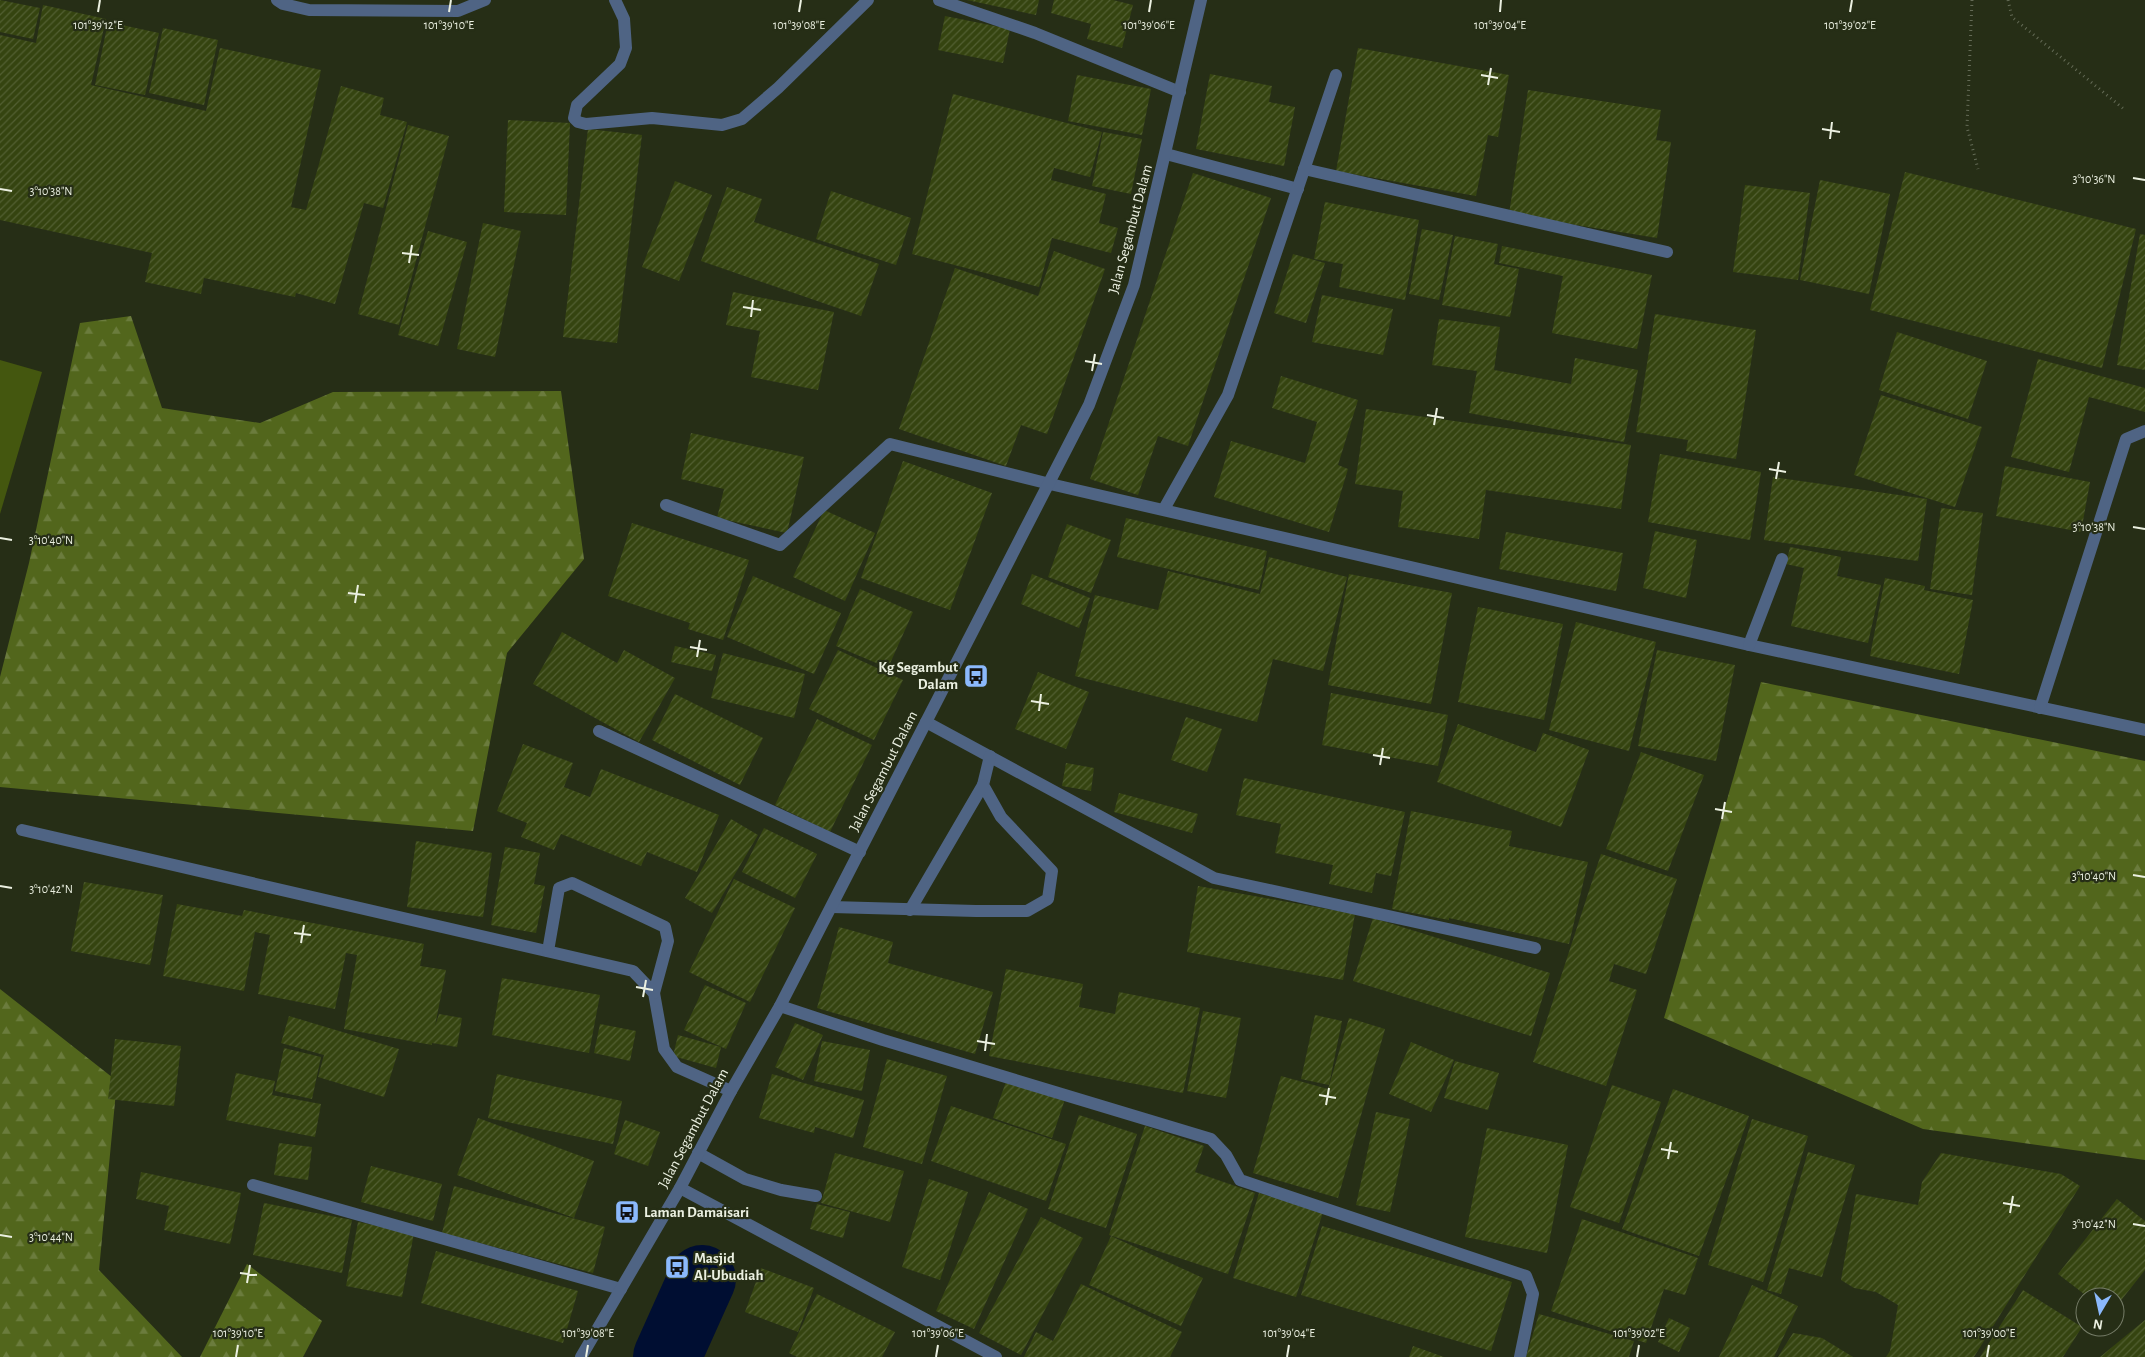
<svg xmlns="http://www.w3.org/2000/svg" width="2145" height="1357" font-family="'Alegreya Sans',sans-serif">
<defs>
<pattern id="forest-firs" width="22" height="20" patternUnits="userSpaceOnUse" patternTransform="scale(1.25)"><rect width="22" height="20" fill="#52661c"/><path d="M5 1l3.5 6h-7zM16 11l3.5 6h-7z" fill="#6b7c3d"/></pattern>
<pattern id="building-hatch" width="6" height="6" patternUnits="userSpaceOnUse" patternTransform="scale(1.25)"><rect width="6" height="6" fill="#354410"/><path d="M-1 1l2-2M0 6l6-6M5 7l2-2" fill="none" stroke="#525f32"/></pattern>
</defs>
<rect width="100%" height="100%" fill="#262e16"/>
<!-- forest -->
<g fill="url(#forest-firs)">
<polygon points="131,316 162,408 260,423 333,392 561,391 584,559 507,653 473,831 0,787 0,677 29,563 80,323"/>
<polygon points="1761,682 2145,761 2145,1160 1923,1129 1664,1018"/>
<polygon points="0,989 117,1081 99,1270 182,1357 0,1357"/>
<polygon points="247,1264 322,1321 303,1357 200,1357"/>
</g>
<!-- park -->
<polygon fill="#44570f" points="0,360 42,372 0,514"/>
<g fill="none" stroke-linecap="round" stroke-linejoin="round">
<!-- river -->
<polyline stroke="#000e32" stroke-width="68" points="667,1357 702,1279"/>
</g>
<!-- building -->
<g fill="url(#building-hatch)">
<polygon points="0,0 40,8 33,39 0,32"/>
<polygon points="967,0 1039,0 1036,15"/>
<polygon points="1054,0 1113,0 1133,5 1122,48 1087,39 1091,24 1051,13"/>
<polygon points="43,5 106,19 91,85 206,111 220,48 321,70 291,207 306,210 341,86 384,98 380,115 407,122 383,208 364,203 335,304 296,293 295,297 204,278 201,294 145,282 152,253 0,220 0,35 36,43"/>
<polygon points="945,16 1010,29 1003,63 938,50"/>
<polygon points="108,22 159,33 145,95 95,85"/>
<polygon points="163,28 218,40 204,105 149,93"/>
<polygon points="1358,48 1509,75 1498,137 1488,135 1476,196 1336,171"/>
<polygon points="1210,74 1272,86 1269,102 1295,107 1284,166 1196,149"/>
<polygon points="1077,75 1151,89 1142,135 1068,121"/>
<polygon points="1528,90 1661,110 1656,140 1671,142 1657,238 1509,214"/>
<polygon points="953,94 1102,132 1090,177 1054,168 1051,180 1106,194 1099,223 1118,228 1111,253 1052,238 1039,287 912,254"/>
<polygon points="508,120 570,123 566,215 504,212"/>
<polygon points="408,125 449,136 399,325 358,314"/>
<polygon points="588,129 642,135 617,343 563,337"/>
<polygon points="1103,132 1142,139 1131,194 1092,186"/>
<polygon points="1905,172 2136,229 2102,368 1870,310"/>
<polygon points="1193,173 1271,198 1188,446 1158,436 1138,495 1090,479"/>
<polygon points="1820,180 1890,194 1869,294 1800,280"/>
<polygon points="675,181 712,195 679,281 642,267"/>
<polygon points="1745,185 1810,193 1798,280 1733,272"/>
<polygon points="727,187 762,199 754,222 879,264 861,316 701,261"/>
<polygon points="831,191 911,218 896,265 816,239"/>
<polygon points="1325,202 1419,220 1405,300 1339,287 1343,264 1314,259"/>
<polygon points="483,223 521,231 495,357 457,349"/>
<polygon points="1422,229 1453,235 1439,300 1409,294"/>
<polygon points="428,231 467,242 438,346 398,335"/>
<polygon points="2140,234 2145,235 2145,370 2117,365"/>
<polygon points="1455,236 1498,244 1494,264 1519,269 1510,317 1442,305"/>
<polygon points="1502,246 1652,275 1637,349 1552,333 1563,276 1499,263"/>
<polygon points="1054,251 1105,269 1047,434 1021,425 1006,466 899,429 955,268 1038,296"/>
<polygon points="1293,254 1325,263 1306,323 1274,313"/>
<polygon points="733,292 834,312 818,390 751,377 760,331 726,325"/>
<polygon points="1322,295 1393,309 1383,355 1312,342"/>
<polygon points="1655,314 1756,330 1736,459 1686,451 1688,440 1636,432"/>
<polygon points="1439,319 1500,327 1494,370 1571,384 1575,358 1638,370 1624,442 1469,413 1477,371 1432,365"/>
<polygon points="1897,332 1987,361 1968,419 1879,390"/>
<polygon points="2038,359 2145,388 2145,412 2089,397 2069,472 2011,457"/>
<polygon points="1281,376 1358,400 1338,465 1348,469 1329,532 1214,497 1231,441 1305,463 1317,422 1272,408"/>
<polygon points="1881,395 1982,427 1955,507 1854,475"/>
<polygon points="1366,409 1631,445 1621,509 1486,490 1479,539 1398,527 1403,491 1355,484"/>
<polygon points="691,433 804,457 787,533 717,518 724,489 681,479"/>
<polygon points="1660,454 1761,472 1750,540 1648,522"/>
<polygon points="903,461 992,493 950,610 861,578"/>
<polygon points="2005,466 2090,482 2081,532 1996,516"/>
<polygon points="1773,477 1927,499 1918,561 1764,540"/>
<polygon points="1941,508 1983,513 1972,595 1930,589"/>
<polygon points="824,510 875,533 845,601 793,577"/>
<polygon points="1126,518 1267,551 1259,590 1117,557"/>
<polygon points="632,523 749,560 723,640 688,629 690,623 608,596"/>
<polygon points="1067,524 1111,540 1091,593 1048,577"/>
<polygon points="1655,531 1697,540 1686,598 1643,588"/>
<polygon points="1506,532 1623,553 1616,591 1499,569"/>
<polygon points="1790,547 1841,557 1837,576 1881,585 1868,643 1791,626 1804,568 1786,564"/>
<polygon points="1269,557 1347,577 1323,671 1273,659 1257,722 1075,676 1095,595 1158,610 1168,571 1260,594"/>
<polygon points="1032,574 1090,598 1079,628 1021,604"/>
<polygon points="1349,574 1452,593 1431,704 1328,685"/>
<polygon points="753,576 841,613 814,674 727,637"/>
<polygon points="1885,578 1925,586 1924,590 1973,600 1959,674 1870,656"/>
<polygon points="860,589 913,612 888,668 836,646"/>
<polygon points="1478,607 1563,624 1544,720 1458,702"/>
<polygon points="1576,622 1656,642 1629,751 1549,730"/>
<polygon points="562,632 617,663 624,650 675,678 639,742 533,684"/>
<polygon points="675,646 716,655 712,671 671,662"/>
<polygon points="838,650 903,680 874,740 809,709"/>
<polygon points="1657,650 1735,665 1716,761 1638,746"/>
<polygon points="723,653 805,674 794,718 711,698"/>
<polygon points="1038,672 1089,692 1066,749 1015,729"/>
<polygon points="1331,693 1448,715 1438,766 1322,745"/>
<polygon points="675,694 763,738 740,785 652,740"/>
<polygon points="1186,717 1222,729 1207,772 1171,760"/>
<polygon points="817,719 872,745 830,832 775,805"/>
<polygon points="1458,724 1536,752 1543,733 1589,750 1561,827 1437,782"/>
<polygon points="523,744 573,763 564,787 590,797 601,769 719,815 697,872 647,852 641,866 561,834 554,850 521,837 527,823 497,811"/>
<polygon points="1641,752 1704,775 1668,871 1606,849"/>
<polygon points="1066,763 1094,768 1091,791 1062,786"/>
<polygon points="1244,778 1405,812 1391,876 1376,873 1372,893 1329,884 1333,865 1275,853 1281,824 1236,815"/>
<polygon points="1119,793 1198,814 1192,833 1114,812"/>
<polygon points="1411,811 1512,831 1509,846 1588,862 1569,944 1449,918 1449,920 1392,909"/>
<polygon points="731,819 758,835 712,913 685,898"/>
<polygon points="764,828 817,854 795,898 742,872"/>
<polygon points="416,841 492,853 483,917 407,907"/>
<polygon points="505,847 540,853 534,884 545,886 536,933 491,925"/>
<polygon points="1601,854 1677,879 1646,974 1614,964 1609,981 1637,990 1606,1086 1533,1062"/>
<polygon points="734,879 795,908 750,1002 689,972"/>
<polygon points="84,882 163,895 150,965 71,951"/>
<polygon points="1198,886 1355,914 1343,980 1187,952"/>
<polygon points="177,904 242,916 244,910 424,944 420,966 446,970 435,1026 439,1014 462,1018 457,1047 432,1043 432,1045 344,1029 357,955 346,953 335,1009 258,994 270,935 255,932 244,991 163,976"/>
<polygon points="1373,918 1550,973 1531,1036 1353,981"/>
<polygon points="839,927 893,942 888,963 993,992 975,1054 817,1008"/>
<polygon points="1006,969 1083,984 1079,1007 1115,1014 1119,992 1200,1008 1183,1093 989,1056"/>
<polygon points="502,978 600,995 589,1053 492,1035"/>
<polygon points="705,985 746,1003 726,1049 684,1030"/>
<polygon points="1203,1011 1241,1018 1226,1098 1187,1091"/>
<polygon points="1315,1015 1342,1021 1329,1085 1301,1079"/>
<polygon points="289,1016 399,1049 384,1097 318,1077 324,1055 281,1043"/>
<polygon points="1349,1018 1385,1029 1338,1198 1253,1173 1281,1076 1328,1089"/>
<polygon points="795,1023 823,1035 803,1080 775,1067"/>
<polygon points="600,1024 636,1031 630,1061 594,1053"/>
<polygon points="678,1035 721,1047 716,1068 673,1056"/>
<polygon points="115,1039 181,1046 174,1106 108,1099"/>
<polygon points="822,1041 870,1050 862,1091 814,1081"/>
<polygon points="1411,1042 1454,1060 1431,1112 1389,1094"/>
<polygon points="284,1048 321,1057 312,1099 275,1091"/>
<polygon points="887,1059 947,1076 922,1164 863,1147"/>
<polygon points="1455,1061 1499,1073 1488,1110 1444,1098"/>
<polygon points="236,1073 275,1081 272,1095 321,1104 315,1137 226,1120"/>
<polygon points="497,1074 622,1101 613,1144 488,1118"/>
<polygon points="772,1074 864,1100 853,1138 815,1127 814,1133 759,1118"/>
<polygon points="1007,1079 1065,1099 1052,1138 993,1118"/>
<polygon points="1612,1085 1661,1102 1619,1223 1570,1207"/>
<polygon points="1673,1089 1749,1116 1699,1256 1622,1229"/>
<polygon points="951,1106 1066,1144 1046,1201 931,1161"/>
<polygon points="1376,1112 1410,1119 1390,1212 1356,1205"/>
<polygon points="1079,1115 1137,1134 1106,1228 1048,1209"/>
<polygon points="478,1118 594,1161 574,1218 457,1175"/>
<polygon points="1752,1119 1808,1136 1763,1282 1708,1265"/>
<polygon points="625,1120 660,1132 648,1166 614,1154"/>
<polygon points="1145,1126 1204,1146 1195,1172 1255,1193 1228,1274 1109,1235"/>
<polygon points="1487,1128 1568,1145 1547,1253 1465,1237"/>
<polygon points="279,1143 312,1147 308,1180 274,1175"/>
<polygon points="1808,1152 1855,1165 1822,1277 1789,1268 1781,1294 1767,1290"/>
<polygon points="835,1153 904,1171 890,1222 821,1203"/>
<polygon points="1941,1153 2061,1174 2080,1186 1974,1357 1886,1357 1890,1351 1898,1305 1876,1292 1854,1288 1841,1280 1856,1194 1918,1205 1922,1182"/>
<polygon points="371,1166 442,1184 433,1221 361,1202"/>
<polygon points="141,1172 241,1193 230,1244 164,1230 169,1206 136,1199"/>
<polygon points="929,1179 968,1192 940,1280 902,1267"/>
<polygon points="454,1186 605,1227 593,1273 442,1233"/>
<polygon points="989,1192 1028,1209 974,1329 936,1311"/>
<polygon points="1259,1193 1323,1212 1296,1297 1233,1278"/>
<polygon points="2117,1199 2145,1221 2145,1270 2115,1308 2115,1297 2088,1297 2058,1274"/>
<polygon points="264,1203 352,1220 342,1273 253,1255"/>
<polygon points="817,1204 850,1212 843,1238 810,1229"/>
<polygon points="1041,1217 1083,1238 1021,1355 979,1333"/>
<polygon points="1582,1219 1698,1258 1685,1295 1664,1289 1646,1343 1551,1311"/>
<polygon points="358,1222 414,1233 402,1297 346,1286"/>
<polygon points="1322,1226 1512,1282 1491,1351 1301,1295"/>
<polygon points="1111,1236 1203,1278 1181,1326 1089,1285"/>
<polygon points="436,1251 578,1291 563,1343 421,1303"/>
<polygon points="761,1268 814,1288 798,1332 745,1312"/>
<polygon points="1081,1284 1182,1332 1170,1357 1024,1357 1036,1332 1053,1341"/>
<polygon points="1752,1285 1798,1306 1774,1357 1719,1357"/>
<polygon points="2023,1290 2082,1327 2063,1357 1980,1357"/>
<polygon points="817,1294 895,1332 882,1357 797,1357 789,1353"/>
<polygon points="1539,1314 1634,1341 1629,1357 1526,1357"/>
<polygon points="1669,1318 1690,1328 1679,1352 1658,1342"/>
<polygon points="2145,1320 2145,1357 2100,1357"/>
<polygon points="1793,1333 1822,1338 1853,1357 1778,1357"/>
<polygon points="1413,1346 1444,1357 1409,1357"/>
</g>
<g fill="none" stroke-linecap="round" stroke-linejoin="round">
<!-- path -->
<g stroke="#646b56" stroke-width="3" stroke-dasharray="1 4" stroke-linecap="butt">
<polyline points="1972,0 1967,127 1978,169"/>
<polyline points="2008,0 2012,17 2125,110"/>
</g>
<!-- minor -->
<g stroke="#4f6484" stroke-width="12">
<polyline points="277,0 283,4 309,10 458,11 485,0"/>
<polyline points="615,0 624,19 626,48 620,64 577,105 574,118 578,122 586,124 652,118 722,125 742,119 778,88 868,0"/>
<polyline points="939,0 1035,33 1180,92"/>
<polyline points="1166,154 1298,189"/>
<polyline points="1304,169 1667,252"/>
<polyline points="666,505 780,545 890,444 1050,484 1749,645 2145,730"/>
<polyline points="1164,509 1228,395 1336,75"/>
<polyline points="1749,645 1782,559"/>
<polyline points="2040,708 2126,439 2145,431"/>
<polyline points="926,722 1214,878 1535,948"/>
<polyline points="599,731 860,852"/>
<polyline points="22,830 633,971 654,993 664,1049 677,1067 731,1091"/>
<polyline points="832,907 976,911 1027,911 1048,899 1052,871 1001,817 983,785 990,756"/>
<polyline points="910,910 983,785"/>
<polyline points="548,951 559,888 572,883 665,927 668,941 654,993"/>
<polyline points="780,1006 883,1040 1211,1139 1226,1155 1240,1180 1526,1276 1533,1294 1520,1357"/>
<polyline points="698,1153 745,1179 781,1190 816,1196"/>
<polyline points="253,1185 621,1289"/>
<polyline points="680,1188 996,1357"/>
<polyline points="581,1357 680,1188 731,1091 780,1006 1089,405 1134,285 1201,0"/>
</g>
</g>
<!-- ticks -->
<path fill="none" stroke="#ebf0e1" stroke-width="2" d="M98 12 100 0M449 12 451 0M799 12 801 0M1149 12 1151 0M1500 12 1501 0M1850 12 1852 0M1481 75 1498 78M1488 85 1491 68M1822 129 1840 132M1830 139 1832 122M2133 178 2145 180M0 189 12 191M402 253 419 255M409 263 412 245M743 307 761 310M751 317 753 300M1085 361 1102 364M1092 371 1095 354M1427 415 1444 418M1434 425 1437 408M1769 469 1786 472M1776 479 1779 462M2133 527 2145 529M0 538 12 540M348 593 365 595M355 603 358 585M690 647 707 650M697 657 700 640M1031 701 1049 704M1039 711 1041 694M1373 755 1390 758M1380 765 1383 748M1715 809 1732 812M1722 819 1725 802M2133 875 2145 877M0 886 12 888M294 933 311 935M301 943 304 925M636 987 653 990M643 997 646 980M977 1041 995 1044M985 1051 987 1034M1319 1095 1336 1098M1326 1105 1329 1088M1661 1149 1678 1152M1668 1159 1671 1142M2003 1203 2020 1206M2010 1213 2013 1196M2133 1224 2145 1226M0 1235 12 1237M240 1273 257 1275M247 1283 250 1265M236 1357 238 1345M586 1357 588 1345M936 1357 938 1345M1287 1357 1289 1345M1637 1357 1639 1345M1987 1357 1989 1345"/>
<!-- icons -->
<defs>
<symbol id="bus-square" viewBox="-11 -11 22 22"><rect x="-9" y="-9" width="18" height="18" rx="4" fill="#8bb9fc" stroke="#262e16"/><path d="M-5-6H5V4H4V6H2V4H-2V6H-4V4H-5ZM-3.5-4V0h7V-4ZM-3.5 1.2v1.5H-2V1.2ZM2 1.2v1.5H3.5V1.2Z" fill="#111"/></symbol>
</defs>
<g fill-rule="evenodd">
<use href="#bus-square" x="962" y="662" width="28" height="28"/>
<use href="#bus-square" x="613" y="1198" width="28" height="28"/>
<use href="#bus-square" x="663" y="1253" width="28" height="28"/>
</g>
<g text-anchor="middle" stroke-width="4.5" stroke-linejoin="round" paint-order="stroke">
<!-- street labels -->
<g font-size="15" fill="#ebf0e1" stroke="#262e16">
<text transform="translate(1130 229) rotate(-75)" y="5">Jalan Segambut Dalam</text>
<text transform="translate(883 771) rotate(-63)" y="5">Jalan Segambut Dalam</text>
<text transform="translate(693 1128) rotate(-62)" y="5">Jalan Segambut Dalam</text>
</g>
<!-- poi labels -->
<g font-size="15" font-weight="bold" fill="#ebf0e1" stroke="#262e16" text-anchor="start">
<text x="958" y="672" text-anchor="end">Kg Segambut<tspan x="958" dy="17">Dalam</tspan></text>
<text x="644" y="1217">Laman Damaisari</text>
<text x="694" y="1263">Masjid<tspan x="694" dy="17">Al-Ubudiah</tspan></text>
</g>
</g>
<g font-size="12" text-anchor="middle" fill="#ebf0e1" stroke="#262e16" stroke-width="4.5" stroke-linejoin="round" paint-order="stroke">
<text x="98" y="29">101°39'12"E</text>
<text x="449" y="29">101°39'10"E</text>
<text x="799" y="29">101°39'08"E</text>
<text x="1149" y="29">101°39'06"E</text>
<text x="1500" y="29">101°39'04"E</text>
<text x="1850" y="29">101°39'02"E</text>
<text x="2094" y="183">3°10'36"N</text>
<text x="51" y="195">3°10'38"N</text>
<text x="2094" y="531">3°10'38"N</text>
<text x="51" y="544">3°10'40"N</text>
<text x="2094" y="880">3°10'40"N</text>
<text x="51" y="893">3°10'42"N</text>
<text x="2094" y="1228">3°10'42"N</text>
<text x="51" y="1241">3°10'44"N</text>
<text x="238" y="1337">101°39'10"E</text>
<text x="588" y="1337">101°39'08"E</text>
<text x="938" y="1337">101°39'06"E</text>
<text x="1289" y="1337">101°39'04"E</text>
<text x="1639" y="1337">101°39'02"E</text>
<text x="1989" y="1337">101°39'00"E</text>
</g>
<!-- north arrow -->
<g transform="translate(2100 1312) rotate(189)"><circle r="24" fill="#262e16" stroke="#757c67"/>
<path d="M0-4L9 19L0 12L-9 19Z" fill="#8bb9fc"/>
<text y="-8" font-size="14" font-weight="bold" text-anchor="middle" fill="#ebf0e1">N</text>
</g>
</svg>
